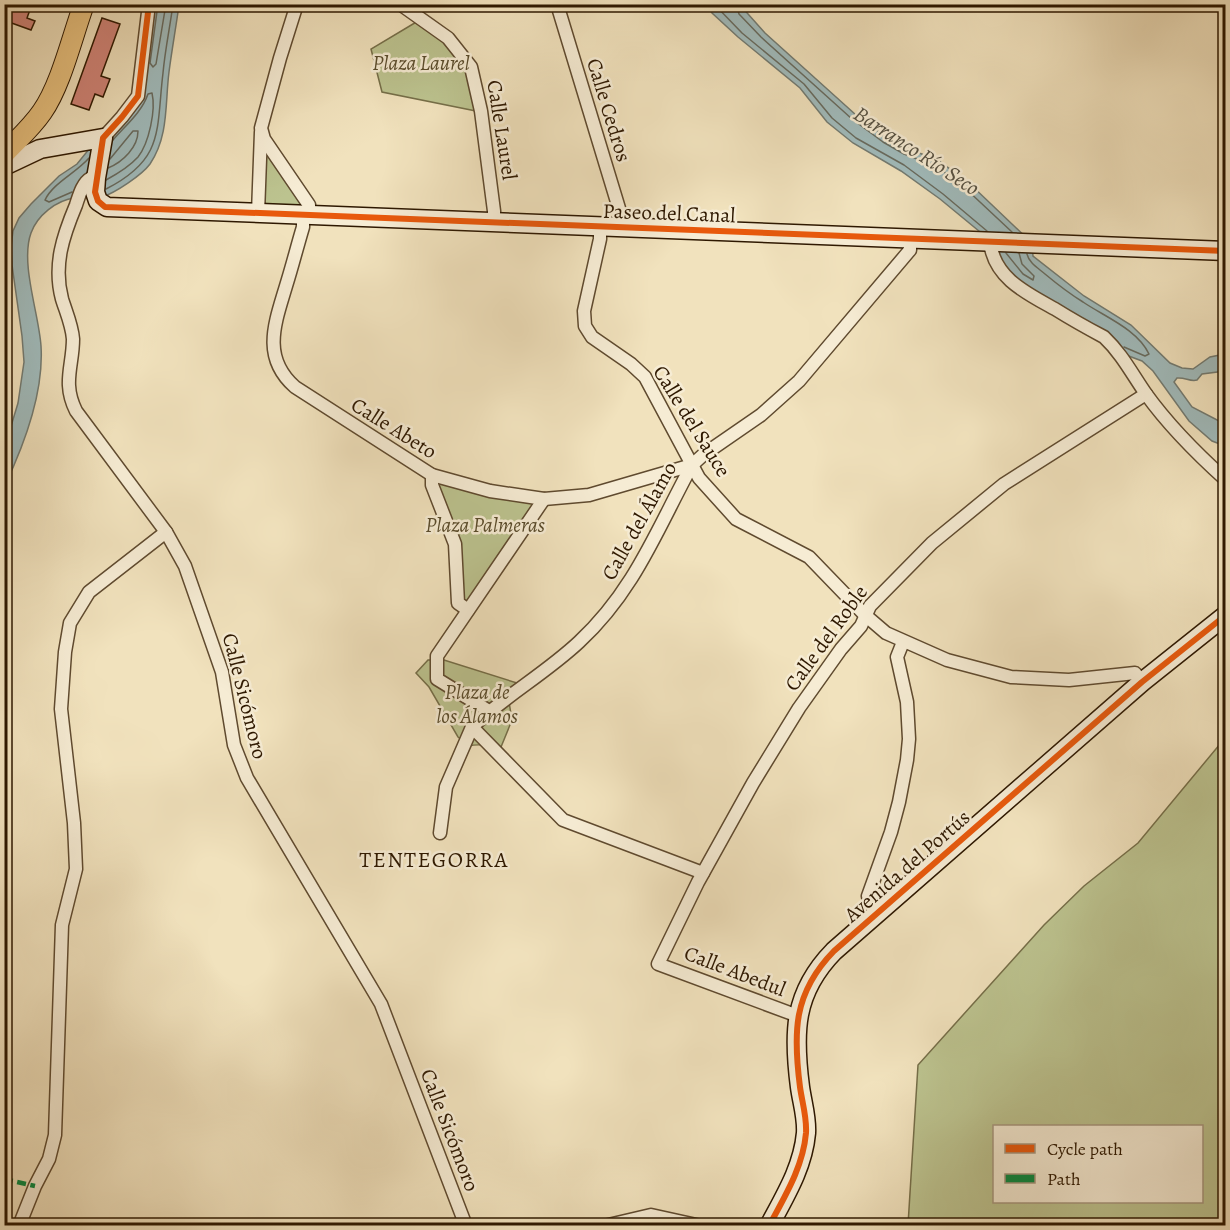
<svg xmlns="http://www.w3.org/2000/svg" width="1230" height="1230" font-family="Alegreya,serif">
<rect width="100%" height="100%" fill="#f1e2bd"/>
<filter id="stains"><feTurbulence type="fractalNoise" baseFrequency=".00333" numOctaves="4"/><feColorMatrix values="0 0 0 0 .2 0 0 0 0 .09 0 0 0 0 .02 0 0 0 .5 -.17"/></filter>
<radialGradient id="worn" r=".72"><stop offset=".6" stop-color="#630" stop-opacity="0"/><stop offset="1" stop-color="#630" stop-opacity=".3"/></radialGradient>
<!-- green -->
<g fill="#bcc38f" stroke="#756e48" stroke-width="1.5" fill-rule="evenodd">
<polygon points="418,21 464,56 476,111 382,92 371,49"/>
<polygon points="261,128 309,205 258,213"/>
<polygon points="432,475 544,499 468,610 458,603 458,573"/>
<path d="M428 660H444L517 683 509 702 512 720 501 747C490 746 479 743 469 746L458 737 429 687 416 673Z"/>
<path d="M1225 738V1225H908L918 1065 1044 925 1084 886 1138 843ZM1202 1126V1202H994V1126Z"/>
</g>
<!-- water -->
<g fill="#a0bbbc" stroke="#727a71" stroke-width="1.5">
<path d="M145 5H179C176 27 172 49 169 72 165 103 169 136 150 164 142 175 115 193 102 197 94 199 83 197 75 198 56 200 37 216 31 233 20 263 39 314 41 346 44 393 25 443 5 485V446L18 403 24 362 22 336 12 265 11 247 13 231 19 218 31 204 59 176 77 164 134 94Z"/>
<path d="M707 5H740L765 33 856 115 886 137 907 148 939 161 969 183 1032 243 1033 256 1084 296 1131 325 1170 363 1182 368 1193 369 1210 357 1225 354V371L1202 374 1197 380C1190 382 1185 377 1177 378L1174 382 1192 407 1219 421 1225 422V446L1212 441 1189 421 1153 371 1142 361 1118 352 1014 285 991 241 940 199 901 171 853 143 827 122 800 88 738 37 712 13Z"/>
</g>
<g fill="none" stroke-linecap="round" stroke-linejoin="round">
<!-- shore -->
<g stroke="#676a5e" stroke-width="1.5">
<polyline points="158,4 150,63 153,67 156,64 166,4"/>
<polyline points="714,4 742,33 804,84 832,118 856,138 904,165 943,194 987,231"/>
<polyline points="736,4 739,14 761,37 852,119 883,142 904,154 936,166 965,188 1012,232"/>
<path d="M108 168C123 162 138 147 138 131H133L110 159"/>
<path d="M106 180C117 174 129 167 138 157 149 143 156 110 152 93L148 94C142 112 125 126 113 140"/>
<path d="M106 189C165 159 156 130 163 73 165 50 170 27 173 4"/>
<path d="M72 192 49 202 45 200C53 183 76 173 89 158"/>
<polyline points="1006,253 1023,274 1033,280 1034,276 1022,264 1019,253"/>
<path d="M1027 254C1029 263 1038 268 1045 274 1057 284 1070 294 1083 302 1105 317 1137 329 1149 354L1145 356 1124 347"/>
</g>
</g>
<!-- building -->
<g fill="#d08377" stroke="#2e1800" stroke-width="1.5">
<polygon points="12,4 32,4 27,18 35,21 31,30 6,21"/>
<polygon points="102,18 120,24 101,76 110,79 103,97 95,94 89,110 71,104"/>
</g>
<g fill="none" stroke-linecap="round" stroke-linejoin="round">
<defs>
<g id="street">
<polyline points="297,4 280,58 261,128 264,139 309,205 309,215"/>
<polyline points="400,4 448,38 471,67 481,111 494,211 494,222"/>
<polyline points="557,4 621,215 620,227"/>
<polyline points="103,138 122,117 138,96 149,4"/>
<path d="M96 178H91C82 183 79 196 76 205 63 236 53 265 62 299 66 312 72 325 73 339 73 366 62 383 76 411L166 532 185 566 222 672 234 745 247 778 381 1004 466 1226"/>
<polyline points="258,213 261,132"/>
<path d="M303 215V227C297 247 292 267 286 286 275 323 261 357 295 387L432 475 490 491 544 499 589 495 692 465"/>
<polyline points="600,226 600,239 584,311 585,326 592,337 631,364 645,377 699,478 736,519 809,557 865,615 886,633 947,660 1011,677 1069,680 1135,673 1142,682"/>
<path d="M990 242C994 278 1026 293 1055 309 1071 319 1087 328 1104 337 1122 354 1132 374 1146 394 1169 426 1196 453 1226 480"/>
<polyline points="432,475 432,485 455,544 458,603 468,610"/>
<polyline points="489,711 437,679 437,656 544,499"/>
<polyline points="440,833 446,787 472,727"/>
<path d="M703 873 563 820 472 727C505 696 546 673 579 642 635 590 657 529 692 465L703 455 761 415 799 381 910 250V238"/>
<polyline points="880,911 868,896 891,832 899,802 907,760 909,739 907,702 897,657 903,642"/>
<polyline points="798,1016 658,964 698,882 753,783 799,708 841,649 861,626 870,606 932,543 1004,484 1146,394"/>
<polyline points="19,1226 35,1186 49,1159 55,1135 62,925 76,869 74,823 61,709 65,652 70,623 89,592 166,532"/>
<polyline points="604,1226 651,1215 701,1226"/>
</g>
<g id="secondary">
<polyline points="4,166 40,149 103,138 96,178 95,192 98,201 107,207 1226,251"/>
<path d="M769 1226C785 1196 803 1167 806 1133 807 1117 802 1102 800 1087 793 1033 793 993 834 951L1142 682 1226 615"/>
</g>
<path id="primary" d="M4 154C17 140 31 128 42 112 61 85 72 37 84 4"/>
</defs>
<!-- street casing -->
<use href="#street" stroke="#5f4a2f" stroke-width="15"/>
<!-- secondary casing -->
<use href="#secondary" stroke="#2e1800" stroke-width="21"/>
<!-- primary casing -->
<use href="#primary" stroke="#2e1800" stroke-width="22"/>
<!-- street -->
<use href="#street" stroke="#f6ecd4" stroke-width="12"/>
<!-- secondary -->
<use href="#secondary" stroke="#f6ecd4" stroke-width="18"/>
<!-- primary -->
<use href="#primary" stroke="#e8c17e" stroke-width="20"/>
<!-- quiet -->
<polyline stroke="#00873e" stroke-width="4.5" stroke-dasharray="9 4.5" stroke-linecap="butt" points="4,1179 35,1186"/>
<defs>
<g id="cycleway">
<polyline points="149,4 138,96 122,117 103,138 95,192 98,201 105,207 1226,251"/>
<path d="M769 1226C785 1196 803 1167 806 1133 807 1117 802 1102 800 1087 793 1033 793 993 834 951L1142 682 1226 615"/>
</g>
</defs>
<!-- cycleway casing -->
<use href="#cycleway" stroke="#f6ecd4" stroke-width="10"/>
<!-- cycleway -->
<use href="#cycleway" stroke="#e8590c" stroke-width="6"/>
</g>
<g text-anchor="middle" stroke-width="5" stroke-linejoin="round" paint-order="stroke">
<!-- park labels -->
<g font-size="21" font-style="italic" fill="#594b2b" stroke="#f6ecd4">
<text x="421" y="70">Plaza Laurel</text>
<text x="485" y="532">Plaza Palmeras</text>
<text x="477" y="699">Plaza de<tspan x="477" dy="24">los Álamos</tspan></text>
</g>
<!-- street labels -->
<g font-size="21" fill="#2e1800" stroke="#f6ecd4">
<text transform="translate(609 110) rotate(73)" y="7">Calle Cedros</text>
<text transform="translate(502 130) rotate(81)" y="7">Calle Laurel</text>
<text transform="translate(669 213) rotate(2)" y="7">Paseo del Canal</text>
<text transform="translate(692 421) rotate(58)" y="7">Calle del Sauce</text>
<text transform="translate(394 428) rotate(32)" y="7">Calle Abeto</text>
<text transform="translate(639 521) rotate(-61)" y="7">Calle del Álamo</text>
<text transform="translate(826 638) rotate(-54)" y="7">Calle del Roble</text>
<text transform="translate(245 696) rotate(76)" y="7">Calle Sicómoro</text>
<text transform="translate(907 866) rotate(-41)" y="7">Avenida del Portús</text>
<text transform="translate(735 971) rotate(21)" y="7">Calle Abedul</text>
<text transform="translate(450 1130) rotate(69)" y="7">Calle Sicómoro</text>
</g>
<!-- water labels -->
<g font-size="22" font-style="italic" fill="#565142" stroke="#f6ecd4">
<text transform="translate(917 150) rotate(33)" y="8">Barranco Río Seco</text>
</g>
<!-- neighbourhood labels -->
<g font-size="22" letter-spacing="1.5" fill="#2e1800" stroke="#f6ecd4">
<text x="434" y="867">TENTEGORRA</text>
</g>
</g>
<!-- margin -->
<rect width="1230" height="1230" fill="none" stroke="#f1e2bd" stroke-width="24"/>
<rect x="6" y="6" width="1218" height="1218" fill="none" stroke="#2e1800" stroke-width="3"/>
<rect x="12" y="12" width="1206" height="1206" fill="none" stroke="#2e1800" stroke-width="1.5"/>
<!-- legend -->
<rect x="993" y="1125" width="210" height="78" fill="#f6ecd4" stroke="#a6977f" stroke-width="1.5"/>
<rect x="1005" y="1144" width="30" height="9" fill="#e8590c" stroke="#a6977f" stroke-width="1.5"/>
<text x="1047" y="1155" font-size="18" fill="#2e1800">Cycle path</text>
<rect x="1005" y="1174" width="30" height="9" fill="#00873e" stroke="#a6977f" stroke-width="1.5"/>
<text x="1047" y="1185" font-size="18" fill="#2e1800">Path</text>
<rect width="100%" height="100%" filter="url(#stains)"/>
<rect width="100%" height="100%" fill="url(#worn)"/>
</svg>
